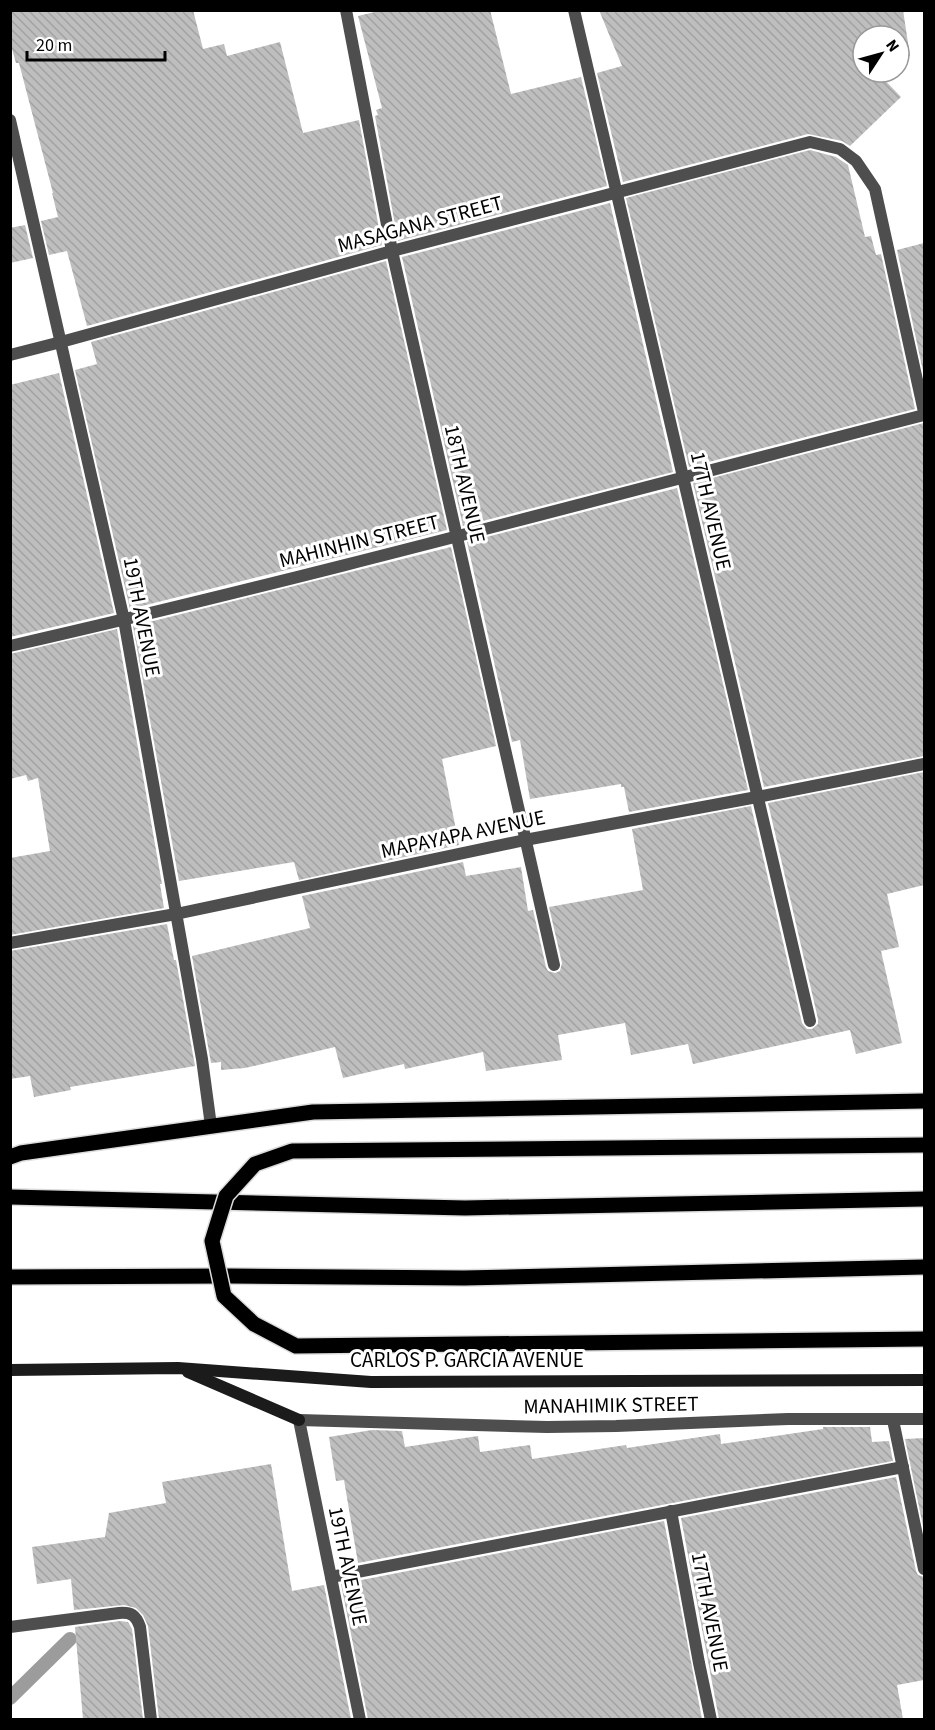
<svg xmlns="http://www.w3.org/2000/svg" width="935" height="1730" font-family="'Source Sans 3',sans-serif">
<defs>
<pattern id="building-back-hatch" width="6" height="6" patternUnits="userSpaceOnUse" patternTransform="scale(1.5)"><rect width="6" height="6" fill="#bebebe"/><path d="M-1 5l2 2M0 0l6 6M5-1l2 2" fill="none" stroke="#a2a2a2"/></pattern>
</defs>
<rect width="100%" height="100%" fill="#fff"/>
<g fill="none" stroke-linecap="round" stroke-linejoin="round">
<!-- stream -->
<polyline stroke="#9c9c9c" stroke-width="14" points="10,1698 70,1639"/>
</g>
<!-- building -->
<g fill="url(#building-back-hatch)">
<polygon points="10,10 193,10 203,49 224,44 227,56 280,42 303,133 359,120 382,245 87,326 67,251 49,255 41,221 58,217 52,193 53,193 19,63 16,63 10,42"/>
<polygon points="383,10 490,10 511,94 581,77 607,186 398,241 375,116 378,115 376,110 382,108 358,16"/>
<polygon points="599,10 903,10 910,56 899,57 899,36 863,36 863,72 877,72 901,97 850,146 842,141 808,134 623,182 597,73 622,66"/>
<polygon points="810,150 836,157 848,165 865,237 871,236 876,255 881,254 915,409 689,467 626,198"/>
<polygon points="610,203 673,472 463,526 402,257"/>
<polygon points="25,225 33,258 10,263 10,228"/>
<polygon points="924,243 924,376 897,250"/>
<polygon points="386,261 447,530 130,609 75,370 97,364 91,342"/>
<polygon points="59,373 114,613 10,637 10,385"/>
<polygon points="924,423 924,756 764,787 693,483"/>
<polygon points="677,488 748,790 629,812 624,787 621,787 621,784 530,799 520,740 512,742 467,542"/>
<polygon points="451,547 496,746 442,759 459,845 299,880 294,862 179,881 133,626"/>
<polygon points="117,629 162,884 160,884 164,908 10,935 10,858 50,851 38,778 28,781 26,775 10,779 10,654"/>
<polygon points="924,772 924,885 887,894 899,947 881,951 902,1043 856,1054 850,1030 693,1064 688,1044 631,1055 625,1023 558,1035 562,1060 486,1071 483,1052 405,1069 404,1064 343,1078 335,1047 245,1068 221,1070 221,1062 211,1063 192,956 310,928 302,896 463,862 466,876 521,867 528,911 533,910 546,967 548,971 555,973 560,971 562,963 549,907 643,890 632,829 751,806 802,1023 807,1029 812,1029 818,1024 818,1019 768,803"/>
<polygon points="167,924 174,960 176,960 195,1066 70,1087 71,1090 34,1097 30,1076 10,1079 10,951"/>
<polygon points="823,1427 870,1427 872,1442 889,1441 893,1461 358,1563 344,1480 336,1481 329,1437 372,1430 402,1431 405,1447 478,1436 480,1452 530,1445 532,1459 626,1445 627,1448 720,1434 721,1444 823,1429"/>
<polygon points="924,1438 924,1531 905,1439"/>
<polygon points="271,1464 292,1591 324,1585 351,1719 159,1719 148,1626 143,1615 136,1608 124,1605 74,1610 71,1579 37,1584 32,1547 105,1537 109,1513 166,1503 162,1482"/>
<polygon points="896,1477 916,1571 918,1575 924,1577 924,1680 897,1685 903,1719 719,1719 681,1518"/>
<polygon points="664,1521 702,1719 368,1719 341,1584"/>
<polygon points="120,1621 128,1622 132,1629 143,1719 83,1719 75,1627"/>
</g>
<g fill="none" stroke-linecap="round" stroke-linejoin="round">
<defs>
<g id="primary">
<polyline points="10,1157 21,1153 313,1112 924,1101"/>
<polyline points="10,1197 465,1208 924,1199"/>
<polyline points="10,1277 229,1276 464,1278 924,1267"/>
</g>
</defs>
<!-- primary casing -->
<use href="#primary" stroke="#dbdbdb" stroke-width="18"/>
<!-- street -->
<g stroke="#4e4e4e" stroke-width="12">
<polyline points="346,10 392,251 554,965"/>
<polyline points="574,10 810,1021"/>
<polyline points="10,120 124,620 202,1059 211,1126"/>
<polyline points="10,355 61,342 392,251 810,142 840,149 856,161 875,189 924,412"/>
<path d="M10 646C317 576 620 493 924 415"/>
<polyline points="10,943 176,914 525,840 757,797 924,764"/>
<polyline points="893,1420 924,1569"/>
<polyline points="671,1511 699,1663 711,1720"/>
<polyline points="331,1577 903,1467"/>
<path d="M10 1627 119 1613C131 1612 136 1615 140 1627L151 1720"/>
<polyline points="360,1720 299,1420 547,1427 616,1426 788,1419 924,1419"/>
</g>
<!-- secondary -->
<g stroke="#1b1b1b" stroke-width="12">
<polyline points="10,1370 178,1368 371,1382 924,1380"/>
<polyline points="188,1372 299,1420"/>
</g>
<!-- primary -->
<use href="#primary" stroke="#000" stroke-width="15"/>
<defs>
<polyline id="primary-bridge" points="924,1145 292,1151 255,1164 226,1196 212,1241 224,1296 254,1324 296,1346 924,1339"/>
</defs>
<!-- primary-bridge casing -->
<use href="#primary-bridge" stroke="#dbdbdb" stroke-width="18" stroke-linecap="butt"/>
<!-- primary-bridge -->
<use href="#primary-bridge" stroke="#000" stroke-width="15"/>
</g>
<g text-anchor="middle" stroke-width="6" stroke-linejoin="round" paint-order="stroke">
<!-- street labels -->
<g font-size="21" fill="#000" stroke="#fff">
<text transform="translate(420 224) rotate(-15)" y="7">MASAGANA STREET</text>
<text transform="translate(465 484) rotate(77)" y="7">18TH AVENUE</text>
<text transform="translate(711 511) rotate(77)" y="7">17TH AVENUE</text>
<text transform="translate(359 541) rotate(-14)" y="7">MAHINHIN STREET</text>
<text transform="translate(142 617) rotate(79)" y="7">19TH AVENUE</text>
<text transform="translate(463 834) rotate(-12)" y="7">MAPAYAPA AVENUE</text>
<text x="467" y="1367">CARLOS P. GARCIA AVENUE</text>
<text transform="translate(611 1405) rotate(-1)" y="7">MANAHIMIK STREET</text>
<text transform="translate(348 1566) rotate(78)" y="7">19TH AVENUE</text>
<text transform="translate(710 1612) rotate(79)" y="7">17TH AVENUE</text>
</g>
</g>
<!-- border -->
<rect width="935" height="1730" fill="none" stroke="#000000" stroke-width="24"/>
<!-- north arrow -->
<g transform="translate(881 54) rotate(54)"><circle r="28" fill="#ffffff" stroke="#999999" stroke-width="1.5"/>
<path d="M0-4.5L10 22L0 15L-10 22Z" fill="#000000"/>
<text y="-9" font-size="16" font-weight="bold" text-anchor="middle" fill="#000000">N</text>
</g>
<!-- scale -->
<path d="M27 51v9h138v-9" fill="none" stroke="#000000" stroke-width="3"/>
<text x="36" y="51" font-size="18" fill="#000000" stroke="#ffffff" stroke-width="4.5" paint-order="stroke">20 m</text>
</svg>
